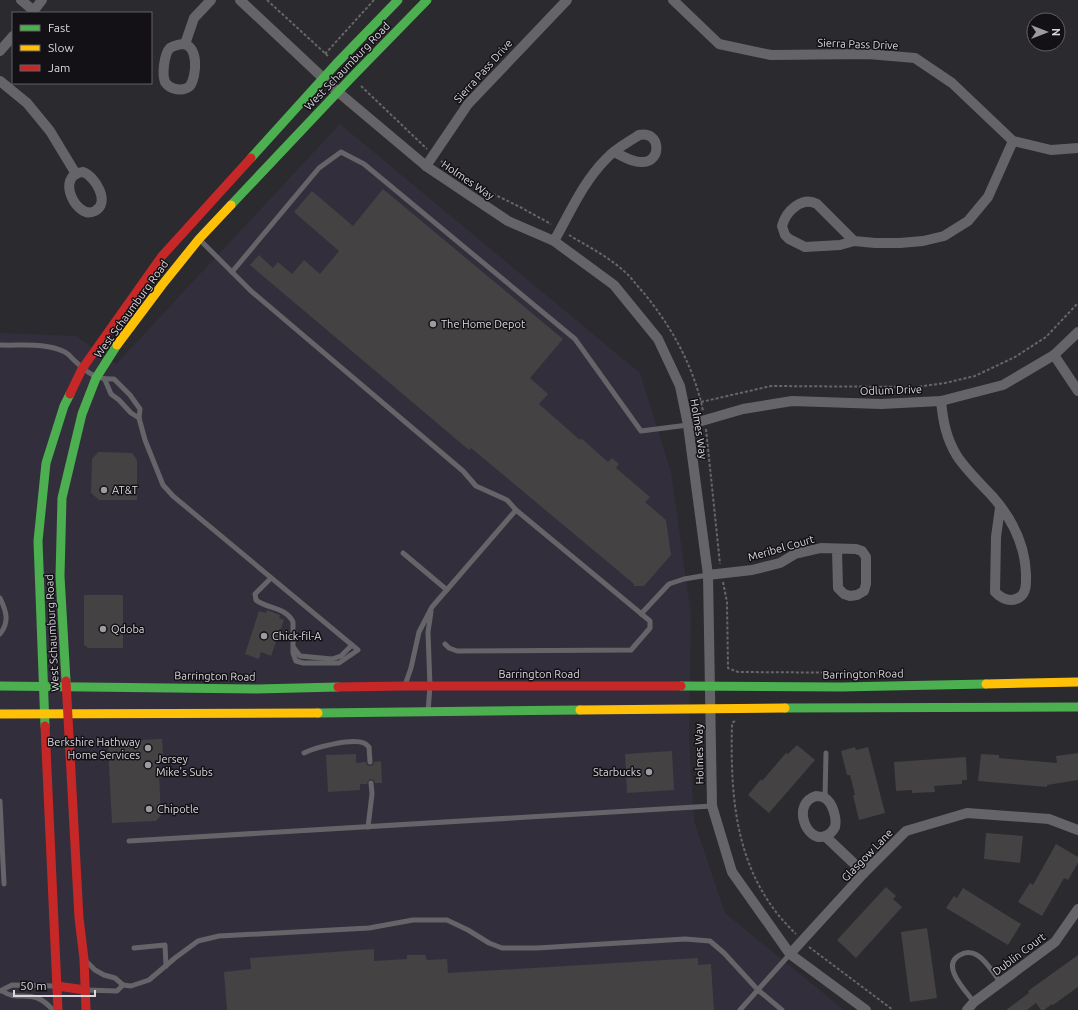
<svg xmlns="http://www.w3.org/2000/svg" width="1078" height="1010" font-family="Ubuntu,sans-serif">
<rect width="100%" height="100%" fill="#2b2a2f"/>
<!-- built -->
<polygon fill="#332e3c" points="340,124 640,373 671,472 691,615 689,737 694,821 725,913 844,1010 0,1010 0,333 76,336 116,364"/>
<!-- building -->
<g fill="#444242">
<polygon points="383,189 563,339 530,378 548,394 539,404 580,440 581,438 608,462 612,458 619,464 616,468 650,497 645,502 666,520 671,555 644,586 634,586 634,584 471,448 469,450 250,265 259,255 273,268 278,262 292,274 304,260 320,274 339,251 294,212 312,191 353,226"/>
<polygon points="98,452 132,453 137,460 137,500 99,500 91,493 92,459"/>
<polygon points="84,595 123,595 123,648 88,648 84,645"/>
<polygon points="267,610 280,615 279,618 284,620 271,656 261,652 259,659 245,654 259,611 266,613"/>
<polygon points="162,739 163,754 158,754 161,815 156,821 112,823 108,747 141,745 141,740"/>
<polygon points="797,745 815,760 769,813 748,795 761,779 762,781 786,753 788,754"/>
<polygon points="855,747 856,750 868,747 885,813 859,820 853,795 855,795 850,775 847,775 841,751"/>
<polygon points="672,751 674,790 627,793 625,754"/>
<polygon points="1078,753 1078,780 1047,785 1047,787 978,781 981,754 999,755 999,758 1057,763 1056,756"/>
<polygon points="356,754 356,763 366,762 367,765 370,766 373,765 374,762 381,761 382,783 375,783 374,780 370,779 368,781 367,784 360,784 360,790 328,792 326,755"/>
<polygon points="966,757 967,780 962,780 962,784 934,786 935,792 912,793 912,790 896,791 894,762"/>
<polygon points="986,833 1023,836 1020,863 984,859"/>
<polygon points="1056,844 1078,857 1078,863 1068,880 1064,878 1042,916 1018,902 1030,883 1033,885"/>
<polygon points="886,887 896,896 893,899 902,907 856,958 837,940"/>
<polygon points="963,888 1021,924 1008,945 946,908 954,896 957,898"/>
<polygon points="927,928 937,998 910,1002 901,932"/>
<polygon points="374,949 374,961 407,959 407,955 425,955 427,960 447,959 448,973 698,958 698,965 711,964 714,1010 227,1010 224,972 251,969 250,958"/>
<polygon points="1078,955 1078,987 1053,1005 1052,1004 1044,1010 1041,1010 1036,1003 1027,1010 1006,1010 1029,993 1028,991"/>
</g>
<g fill="none" stroke-linecap="round" stroke-linejoin="round">
<!-- path -->
<g stroke="#67666a" stroke-width="2" stroke-dasharray="3 2" stroke-linecap="butt">
<polyline points="267,0 328,56"/>
<polyline points="325,54 374,0"/>
<polyline points="361,86 427,149"/>
<polyline points="441,161 458,174"/>
<polyline points="475,185 520,207 551,224"/>
<path d="M569 235C587 246 609 257 625 272 632 278 637 286 643 292 672 327 694 367 703 411"/>
<polyline points="701,402 771,386 917,387 945,383 975,376 1015,357 1046,337 1078,303"/>
<polyline points="706,429 720,564"/>
<polyline points="723,582 727,602 728,668 738,672 889,673"/>
<path d="M735 721 732 723C730 802 736 877 796 934"/>
<polyline points="809,947 893,1010"/>
</g>
<!-- lane -->
<g stroke="#656468" stroke-width="5">
<polyline points="200,240 251,291 463,471 476,486 507,500 516,510 650,621 650,628 631,650 457,651 449,648 445,644"/>
<polyline points="232,272 319,168 341,152 364,164 575,339 641,431 688,425"/>
<path d="M0 345C21 346 45 342 65 352 69 354 72 359 76 362 87 373 98 380 114 379L130 395 140 409 139 418 145 440 163 485 173 496 358 650 339 663H303L296 661 293 653V622C286 607 267 609 256 600L255 594 271 578"/>
<polyline points="105,380 111,394 119,400 131,413 139,418"/>
<polyline points="403,553 447,590"/>
<path d="M0 598C6 610 10 622 0 634"/>
<polyline points="641,614 669,584 684,579 708,575"/>
<polyline points="294,648 300,656 332,659 341,656 352,645"/>
<polyline points="405,685 411,668 419,632 432,607 516,510"/>
<polyline points="428,712 430,686 428,632 431,612"/>
<path d="M304 753C316 747 352 738 364 743 366 744 368 746 369 747L370 762"/>
<polyline points="825,798 826,753"/>
<polyline points="0,801 4,884"/>
<polyline points="368,827 372,794 371,783"/>
<polyline points="129,841 712,806"/>
<polyline points="134,948 165,945 166,966"/>
<polyline points="87,962 95,970 104,975 115,978 123,985 131,986 149,980 175,958 198,941 219,936 369,928 413,920 447,920 468,930 489,943 502,948 537,948 685,939 710,941 724,953 758,990 782,1010"/>
<polyline points="86,990 117,991 123,985"/>
<polyline points="0,991 12,985 55,986"/>
<path d="M2 991C16 1000 24 993 37 998 44 1000 48 1005 53 1010"/>
<path d="M974 1002C966 991 938 964 962 954 966 952 972 952 977 955 986 960 994 974 1001 983"/>
<polyline points="740,1010 790,954"/>
</g>
<!-- street -->
<g stroke="#656468" stroke-width="10">
<polyline points="21,0 34,11"/>
<polyline points="240,0 338,92 426,166 508,221 554,241 614,285 658,339 680,386 688,425 708,575 712,806 732,872 790,954 866,1010"/>
<polyline points="673,0 719,44 771,55 868,54 915,58 952,83 1013,141 1051,150 1078,148"/>
<polyline points="32,13 42,0"/>
<path d="M182 44C199 44 197 76 190 86 183 92 170 90 165 82 162 74 164 54 170 48 173 46 178 45 182 44Z"/>
<polyline points="185,44 194,18 211,0"/>
<polyline points="0,51 13,36"/>
<polyline points="0,81 27,103 50,131 76,174"/>
<polyline points="426,166 468,104 567,0"/>
<path d="M83 172C95 176 111 203 95 211 77 221 54 175 83 172Z"/>
<path d="M554 241C570 213 583 182 606 159 615 149 627 143 639 135 661 130 662 162 643 162 633 163 623 156 614 152"/>
<path d="M854 241 817 204C802 196 786 211 782 226L785 235 789 239 805 247 840 245 854 241 875 243H900L923 241 944 236 968 221 988 197 1013 141"/>
<polyline points="1054,355 1078,391"/>
<path d="M941 401C943 421 946 438 957 456 967 471 981 484 993 497 1013 520 1025 544 1026 574 1026 582 1027 592 1020 597 1011 603 1002 599 995 592L996 537 1000 508"/>
<polyline points="688,425 743,409 792,401 881,404 941,401 1003,385 1054,355 1078,332"/>
<polyline points="708,575 752,570 780,563 795,554 821,548 856,549 862,551 866,557 866,584 864,591 857,595 850,596 844,594 838,588 837,549"/>
<path d="M816 796C820 796 823 797 825 798 833 803 837 819 835 827 833 831 830 834 826 836 806 844 791 803 816 796Z"/>
<polyline points="825,836 864,873"/>
<polyline points="790,954 864,873 906,831 967,813 1049,819 1078,830"/>
<polyline points="967,1010 974,1002 1055,942 1078,909"/>
</g>
<!-- fast -->
<g stroke="#4caf50" stroke-width="9">
<polyline points="251,158 336,64 398,0"/>
<polyline points="231,205 352,77 427,0"/>
<polyline points="66,681 60,576 62,498 82,414 96,378 117,345"/>
<polyline points="0,686 257,689 338,687"/>
<polyline points="681,686 841,687 986,684"/>
<polyline points="785,708 1078,707"/>
<polyline points="318,713 580,710"/>
<polyline points="45,726 38,541 46,463 64,406 70,394"/>
</g>
<!-- slow -->
<g stroke="#ffc107" stroke-width="9">
<polyline points="117,345 162,285 199,239 231,205"/>
<polyline points="986,684 1078,682"/>
<polyline points="580,710 785,708"/>
<polyline points="0,714 318,713"/>
</g>
<!-- jam -->
<g stroke="#c62828" stroke-width="9">
<polyline points="70,394 82,369 162,256 251,158"/>
<polyline points="66,681 79,918 84,959 86,1010"/>
<polyline points="338,687 405,686 681,686"/>
<polyline points="45,726 58,1010"/>
<polyline points="57,986 85,990"/>
</g>
</g>
<!-- markers -->
<g fill="#9d9ba1" stroke="#131115" stroke-width="1.5">
<circle cx="433" cy="324" r="4"/>
<circle cx="104" cy="490" r="4"/>
<circle cx="103" cy="629" r="4"/>
<circle cx="264" cy="636" r="4"/>
<circle cx="148" cy="748" r="4"/>
<circle cx="148" cy="765" r="4"/>
<circle cx="649" cy="772" r="4"/>
<circle cx="149" cy="809" r="4"/>
</g>
<g text-anchor="middle" stroke-width="3" stroke-linejoin="round" paint-order="stroke">
<!-- street labels -->
<g font-size="11" fill="#dad8de" stroke="#131115">
<text transform="translate(858 44) rotate(2)" y="4">Sierra Pass Drive</text>
<text transform="translate(347 66) rotate(-46)" y="4">West Schaumburg Road</text>
<text transform="translate(483 71) rotate(-48)" y="4">Sierra Pass Drive</text>
<text transform="translate(468 180) rotate(34)" y="4">Holmes Way</text>
<text transform="translate(131 309) rotate(-54)" y="4">West Schaumburg Road</text>
<text transform="translate(891 390) rotate(-2)" y="4">Odlum Drive</text>
<text transform="translate(699 429) rotate(81)" y="4">Holmes Way</text>
<text transform="translate(781 548) rotate(-16)" y="4">Meribel Court</text>
<text transform="translate(52 633) rotate(-93)" y="4">West Schaumburg Road</text>
<text x="539" y="678">Barrington Road</text>
<text transform="translate(863 674) rotate(-1)" y="4">Barrington Road</text>
<text transform="translate(215 676) rotate(1)" y="4">Barrington Road</text>
<text transform="translate(699 754) rotate(-91)" y="4">Holmes Way</text>
<text transform="translate(867 855) rotate(-46)" y="4">Glasgow Lane</text>
<text transform="translate(1019 954) rotate(-37)" y="4">Dublin Court</text>
</g>
<!-- poi labels -->
<g font-size="11" fill="#dad8de" stroke="#131115" text-anchor="start">
<text x="441" y="328">The Home Depot</text>
<text x="112" y="494">AT&amp;T</text>
<text x="111" y="633">Qdoba</text>
<text x="272" y="640">Chick-fil-A</text>
<text x="140" y="746" text-anchor="end">Berkshire Hathway<tspan x="140" dy="13">Home Services</tspan></text>
<text x="156" y="763">Jersey<tspan x="156" dy="13">Mike's Subs</tspan></text>
<text x="641" y="776" text-anchor="end">Starbucks</text>
<text x="157" y="813">Chipotle</text>
</g>
</g>
<!-- legend -->
<rect x="12" y="12" width="140" height="72" fill="#131115" stroke="#636165"/>
<rect x="20" y="25" width="20" height="6" fill="#4caf50" stroke="#636165"/>
<text x="48" y="32" font-size="12" fill="#dad8de">Fast</text>
<rect x="20" y="45" width="20" height="6" fill="#ffc107" stroke="#636165"/>
<text x="48" y="52" font-size="12" fill="#dad8de">Slow</text>
<rect x="20" y="65" width="20" height="6" fill="#c62828" stroke="#636165"/>
<text x="48" y="72" font-size="12" fill="#dad8de">Jam</text>
<!-- north arrow -->
<g transform="translate(1046 32) rotate(90)"><circle r="19" fill="#131115" stroke="#636165"/>
<path d="M0-3L7 15L0 10L-7 15Z" fill="#9d9ba1"/>
<text y="-6" font-size="11" font-weight="bold" text-anchor="middle" fill="#dad8de">N</text>
</g>
<!-- scale -->
<path d="M14 990v6h81v-6" fill="none" stroke="#dad8de" stroke-width="2"/>
<text x="20" y="990" font-size="12" fill="#dad8de" stroke="#131115" stroke-width="3" paint-order="stroke">50 m</text>
</svg>
